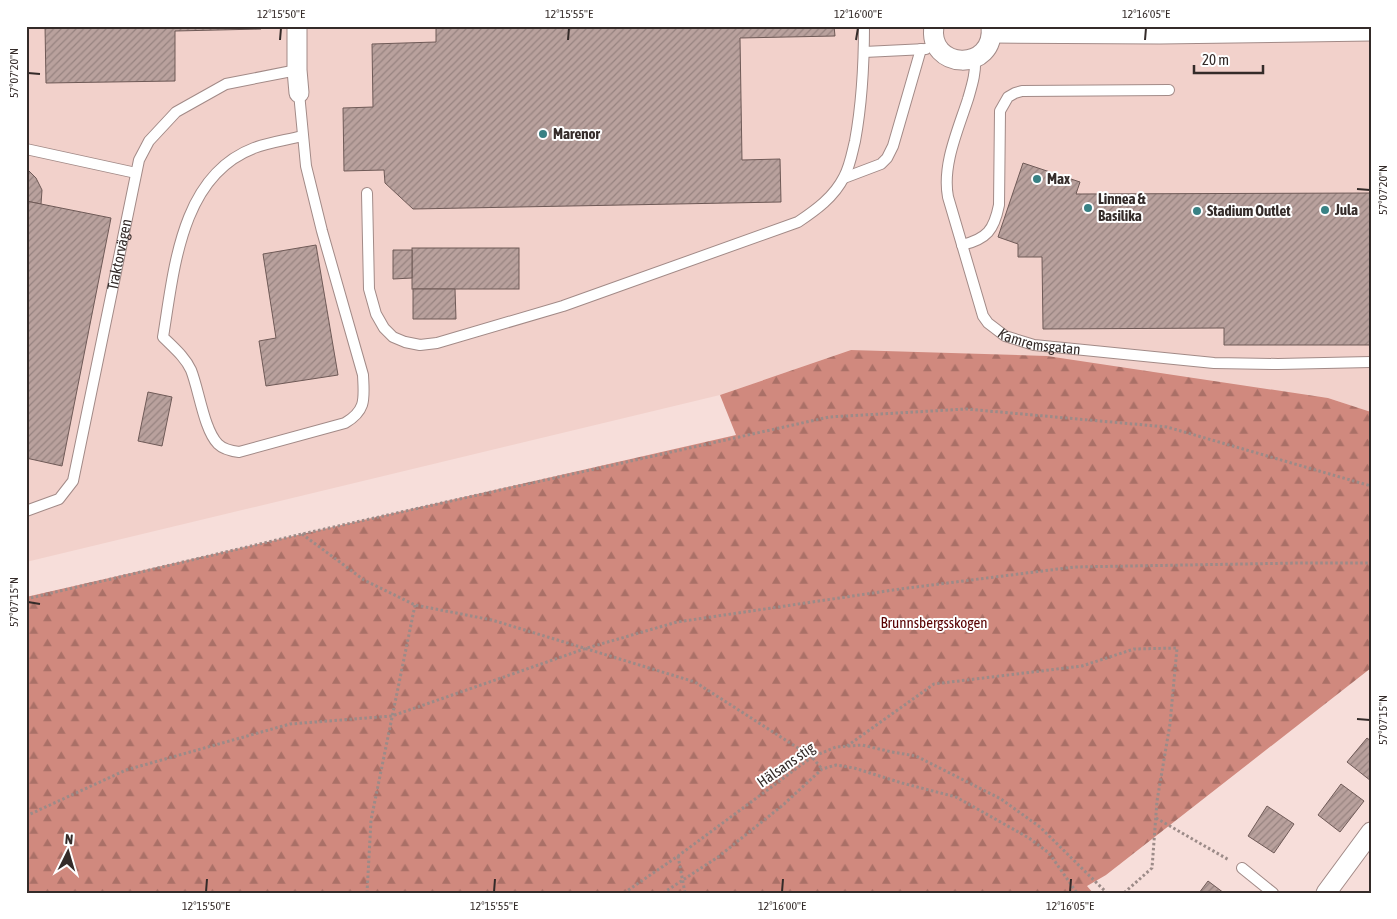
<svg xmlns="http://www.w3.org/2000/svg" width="1397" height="919" font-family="'Asap Condensed',sans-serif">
<defs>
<pattern id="forest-firs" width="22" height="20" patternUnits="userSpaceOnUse" patternTransform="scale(1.25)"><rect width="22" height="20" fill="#d0897e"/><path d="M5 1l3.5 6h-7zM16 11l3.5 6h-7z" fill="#aa7067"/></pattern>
<pattern id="building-hatch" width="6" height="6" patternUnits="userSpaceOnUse" patternTransform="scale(1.25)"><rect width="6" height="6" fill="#b9a19d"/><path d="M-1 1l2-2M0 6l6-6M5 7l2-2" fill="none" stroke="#978380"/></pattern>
</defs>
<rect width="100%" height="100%" fill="#f7deda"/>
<!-- built -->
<polygon fill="#f2d1cb" points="26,26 1371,26 1371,412 1328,398 851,350 720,395 26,562"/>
<!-- forest -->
<polygon fill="url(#forest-firs)" points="851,350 1047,356 1328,398 1371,412 1371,668 1106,875 1087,886 1093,893 26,893 26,597 736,435 720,395"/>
<!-- building -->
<g fill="url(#building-hatch)" stroke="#6f5a57">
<polygon points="45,26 261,26 261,29 175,31 175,81 46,83"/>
<polygon points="436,26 834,26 835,36 740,38 742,160 780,159 781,202 413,209 385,183 384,170 344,171 343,108 373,107 372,44 436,42"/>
<polygon points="1023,163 1080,182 1076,194 1371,193 1371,345 1224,345 1224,328 1043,329 1042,257 1018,257 1018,244 998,237"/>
<polygon points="26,168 36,178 42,190 41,204 26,201"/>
<polygon points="26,201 111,218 62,466 26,458"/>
<polygon points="316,245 338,375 266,386 259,341 276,338 263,254"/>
<rect x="412" y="248" width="107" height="41"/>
<polygon points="393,250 412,250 412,278 393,279"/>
<polygon points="413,289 455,289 456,319 413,319"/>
<polygon points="148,392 172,397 162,446 138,441"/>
<polygon points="1367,738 1371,741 1371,781 1347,762"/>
<polygon points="1341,784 1364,801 1340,832 1318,815"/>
<polygon points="1267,806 1294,824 1274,853 1248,836"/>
<polygon points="1208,881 1224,893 1199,893"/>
</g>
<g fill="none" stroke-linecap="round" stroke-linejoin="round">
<defs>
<g id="service">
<polyline points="864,52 926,49"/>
<path id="s1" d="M975 58C976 73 972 85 968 99 958 130 942 165 948 197L983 316 988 323 1005 336 1034 345 1214 363 1278 364 1371 362"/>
<path d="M299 93 306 166 322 231 363 375C364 398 367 410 345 423L239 452C231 451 223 449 218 444 204 430 199 390 191 370 185 357 174 348 163 337 174 271 180 176 254 148 270 142 287 140 302 136"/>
<polyline points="26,149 136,173"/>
<polyline points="844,178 881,164 887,158 893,146 921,49"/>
<path d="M367 193 369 289 376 314 384 328 393 337 405 342 420 345 437 343 563 306 798 222C816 210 834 197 844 177 850 166 852 153 855 141 862 103 864 64 864 26"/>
<path d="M962 245C987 239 994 230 999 205L1000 111 1008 97 1015 93 1022 91 1169 90"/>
<path id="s2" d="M26 511 59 499 73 481 139 160 149 141 176 112 226 84 297 70"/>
<polyline points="1242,868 1273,893"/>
</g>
<g id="minor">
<polyline points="297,26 297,70 299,93"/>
<path d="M934 26C927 70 996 73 991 26"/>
<polyline points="992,33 1160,34 1371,31"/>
<polyline points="1326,893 1371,832"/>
</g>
</defs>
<!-- service casing -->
<use href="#service" stroke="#a28a87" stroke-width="12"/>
<!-- minor casing -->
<use href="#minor" stroke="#a28a87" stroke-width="21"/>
<!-- path -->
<g stroke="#9c8b88" stroke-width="3" stroke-dasharray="2.5 2.5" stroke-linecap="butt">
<polyline points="302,534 364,580 415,605 492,620 695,682 812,757 822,769"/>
<polyline points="26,599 302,534 829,417 966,409 1167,427 1371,486"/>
<polyline points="847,746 934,684 1082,666 1134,649 1177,648 1170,724 1157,801 1152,868 1124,893"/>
<polyline points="26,816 126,770 290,724 392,716 587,648 677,622 900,589 1074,567 1299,563 1371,563"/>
<polyline points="1156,818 1229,860"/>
<polyline points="678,856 685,893"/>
<polyline points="367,893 371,820 415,605"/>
<polyline points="624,893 678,856 812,757 836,747 862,745 892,752 916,756 1001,799 1040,827 1107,893"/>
<polyline points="663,893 718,857 783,805 822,769 836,765 854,768 902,783 956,797 1029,838 1049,853 1077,893"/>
</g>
<!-- service -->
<use href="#service" stroke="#fff" stroke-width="10"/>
<!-- minor -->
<use href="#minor" stroke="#fff" stroke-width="19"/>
</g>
<!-- ticks -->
<path fill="none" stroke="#342b29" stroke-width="2" d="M280 40 281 28M568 40 569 28M856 40 858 28M1145 40 1146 28M28 73 40 74M1357 189 1370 190M28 602 40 604M1357 719 1370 720M206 892 207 879M494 892 495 879M782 892 783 879M1070 892 1071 879"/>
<!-- markers -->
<g fill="#388184" stroke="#fff" stroke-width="2">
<circle cx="543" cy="134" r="5"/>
<circle cx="1037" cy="179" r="5"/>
<circle cx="1088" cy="208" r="5"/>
<circle cx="1325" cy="210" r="5"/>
<circle cx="1197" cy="211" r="5"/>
</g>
<g text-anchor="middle" stroke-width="4" stroke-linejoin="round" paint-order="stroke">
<!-- poi labels -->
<g font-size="15" font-weight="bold" fill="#342b29" stroke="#fff" text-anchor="start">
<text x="553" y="139">Marenor</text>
<text x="1047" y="184">Max</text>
<text x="1098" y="204">Linnea &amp;<tspan x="1098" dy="17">Basilika</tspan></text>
<text x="1335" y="215">Jula</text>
<text x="1207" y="216">Stadium Outlet</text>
</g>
<!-- street labels -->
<g font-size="15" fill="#342b29" stroke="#fff">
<text dy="5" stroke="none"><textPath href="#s2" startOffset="289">Traktorvägen</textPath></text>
<text dy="5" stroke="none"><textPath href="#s1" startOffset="332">Kamremsgatan</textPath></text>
<text transform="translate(786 765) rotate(-35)" y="5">Hälsans stig</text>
</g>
<!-- park labels -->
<g font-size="15" fill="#570000" stroke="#fff">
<text x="934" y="628">Brunnsbergsskogen</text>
</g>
</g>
<!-- border -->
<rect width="1397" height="919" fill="none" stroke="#ffffff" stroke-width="55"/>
<!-- north arrow -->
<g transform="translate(68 852) rotate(5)" stroke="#ffffff" stroke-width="4" paint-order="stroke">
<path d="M0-4L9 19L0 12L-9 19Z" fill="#342b29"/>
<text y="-8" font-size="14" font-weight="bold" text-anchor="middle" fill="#342b29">N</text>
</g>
<!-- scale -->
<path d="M1194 65v8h69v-8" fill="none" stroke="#342b29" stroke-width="2.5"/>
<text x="1202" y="65" font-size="15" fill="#342b29" stroke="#ffffff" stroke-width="4" paint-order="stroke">20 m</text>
<rect x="28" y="28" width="1342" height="864" fill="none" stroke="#342b29" stroke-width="2"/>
<g font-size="12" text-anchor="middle" fill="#342b29">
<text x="281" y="18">12°15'50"E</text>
<text x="569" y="18">12°15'55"E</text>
<text x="858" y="18">12°16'00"E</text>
<text x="1146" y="18">12°16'05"E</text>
<text transform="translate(14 73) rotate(-90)" y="4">57°07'20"N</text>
<text transform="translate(1383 190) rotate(-90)" y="4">57°07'20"N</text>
<text transform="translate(14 602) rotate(-90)" y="4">57°07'15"N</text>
<text transform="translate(1383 720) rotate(-90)" y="4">57°07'15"N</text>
<text x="206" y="910">12°15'50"E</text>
<text x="494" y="910">12°15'55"E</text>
<text x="782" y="910">12°16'00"E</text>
<text x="1070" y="910">12°16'05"E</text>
</g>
</svg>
